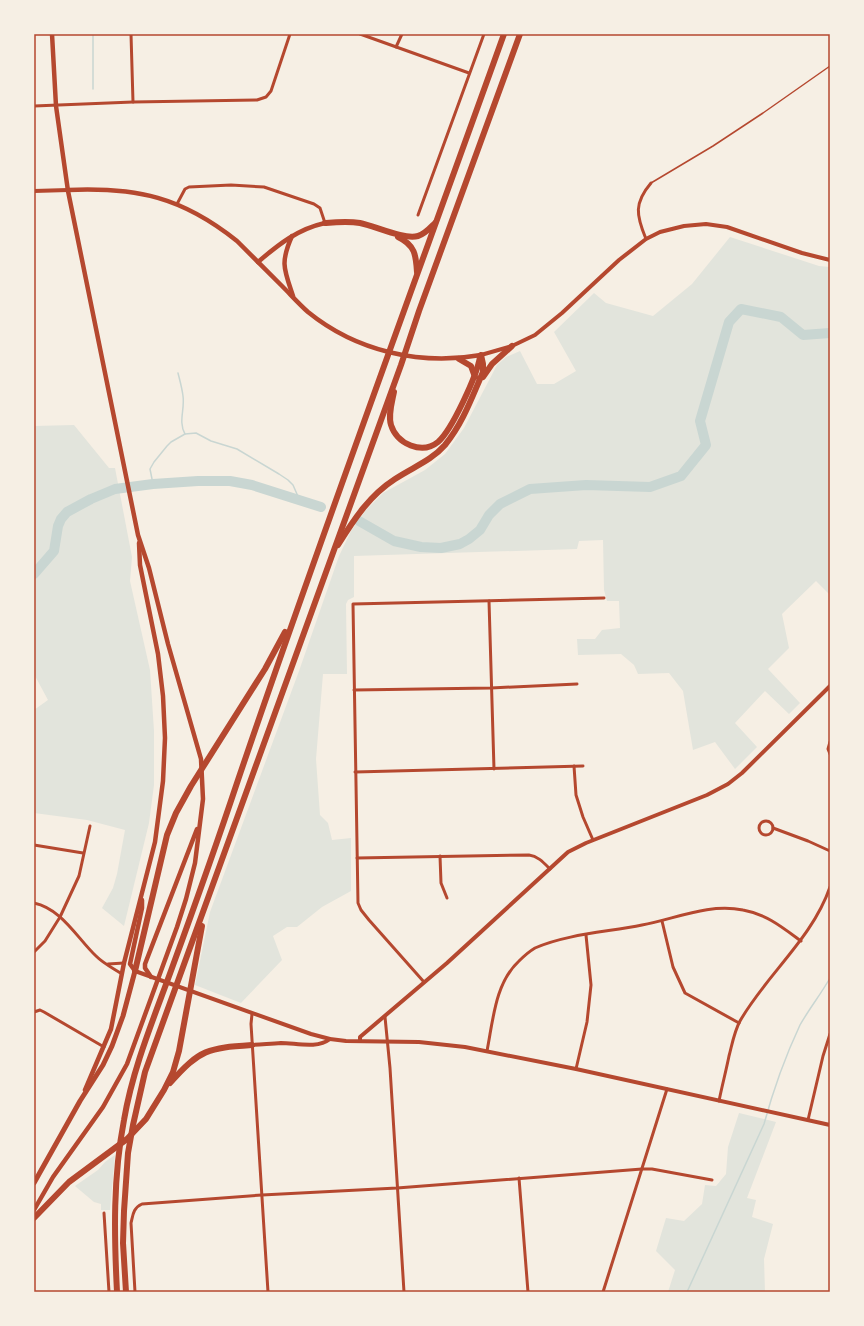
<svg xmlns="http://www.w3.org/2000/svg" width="864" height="1326" font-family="Arial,sans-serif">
<rect width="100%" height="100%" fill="#f6efe4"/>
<!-- green -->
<g fill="#e2e4dc">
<polygon points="730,237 819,266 830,267 830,595 816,581 782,614 789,648 768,669 800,703 789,714 765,691 735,723 757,747 735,769 715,742 693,750 683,691 669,673 638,674 634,665 621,654 578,655 577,639 595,639 602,630 620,628 619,601 607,601 604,590 603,540 579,541 577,549 354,556 354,597 348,600 346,604 347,674 323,674 316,759 320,815 328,823 332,840 351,838 351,891 322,907 297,927 287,927 273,936 282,960 241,1003 195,985 210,912 299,671 339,556 351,531 366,510 383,493 425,470 445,454 464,428 497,365 506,357 520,351 537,384 554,384 576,371 554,332 594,293 606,303 653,316 692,284"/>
<polygon points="74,425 109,468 115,468 132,557 130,581 150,670 154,731 154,785 149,823 124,926 102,908 113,888 117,874 125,830 87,820 34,813 34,710 48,700 34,674 34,426"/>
<polygon points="739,1113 776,1122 747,1198 756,1200 752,1217 773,1224 764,1259 765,1292 668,1292 675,1270 656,1251 666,1218 684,1221 702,1204 705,1185 716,1186 726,1174 728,1147"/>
<polygon points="115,1155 110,1210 101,1210 101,1204 94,1202 75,1186 98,1170 105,1162"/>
</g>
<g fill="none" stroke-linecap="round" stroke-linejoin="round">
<!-- stream -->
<g stroke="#c9d6d2" stroke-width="1.5">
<polyline points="93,34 93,89"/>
<path d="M178 373C180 381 182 388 183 396 185 409 178 422 185 434"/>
<polyline points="153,484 150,469 154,462 167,446 171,442 185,434 196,433 211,441 237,449 279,474 288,480 293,485 300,501"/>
<path d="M687 1292 764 1124C773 1091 785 1057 800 1025 809 1009 821 994 830 978"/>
</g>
<!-- river -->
<g stroke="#c9d6d2" stroke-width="10">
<polyline points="359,521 394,541 421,547 441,548 460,544 469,539 480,530 489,515 500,504 530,489 586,485 650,487 681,476 706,445 700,421 729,322 741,309 781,317 803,335 830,333"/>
<polyline points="34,574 54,551 58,526 61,519 67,512 91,499 115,489 153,484 198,481 230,481 252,485 321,507"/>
</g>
<!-- service -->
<polyline stroke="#b5482f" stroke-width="1.5" points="651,183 713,146 763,113 830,66"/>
<!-- minor -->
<g stroke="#b5482f" stroke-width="3">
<polyline points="131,34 133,102"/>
<polyline points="360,34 469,73"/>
<polyline points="396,47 402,34"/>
<polyline points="34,106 133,102 257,100 266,97 271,91 290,34"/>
<polyline points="177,204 185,189 189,187 231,185 264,187 314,204 320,208 325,223"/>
<polyline points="418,215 484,34"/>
<path d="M646 239C636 215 634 203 651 183"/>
<polyline points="489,601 494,769"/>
<polyline points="354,690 491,688 577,684"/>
<polyline points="830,742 828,749 830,754"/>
<polyline points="574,766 576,795 583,817 593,840"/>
<polyline points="355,772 583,766"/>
<circle cx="766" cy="828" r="7"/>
<polyline points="773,828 808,841 830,851"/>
<polyline points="34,845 83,853"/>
<polyline points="440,856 441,883 447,898"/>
<path d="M357 858 529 855C538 856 544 863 550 869"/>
<path d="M34 903C62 909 77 938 96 956 104 964 113 968 122 974"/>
<polyline points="662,921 673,967 685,993 739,1023"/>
<polyline points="34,952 45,941 60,917 79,876 90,826"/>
<polyline points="108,964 124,963"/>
<polyline points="424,982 369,920 361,910 358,903 353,604 604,598"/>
<polyline points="34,1012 40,1010 44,1012 104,1047"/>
<polyline points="252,1014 251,1024 268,1292"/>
<polyline points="385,1017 390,1068 404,1292"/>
<path d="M487 1051C493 1021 495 983 519 961 523 957 530 951 535 948 567 934 608 932 642 925 675 919 708 903 743 910 766 914 782 927 801 941"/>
<polyline points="576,1069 587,1022 591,985 586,935"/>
<path d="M719 1101C722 1086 726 1071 729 1056 732 1045 734 1032 740 1021 767 974 812 939 830 887"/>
<polyline points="808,1120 823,1056 830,1034"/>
<polyline points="519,1178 528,1292"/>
<polyline points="104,1213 109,1292"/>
<path d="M135 1292 131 1223C133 1215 133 1208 142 1204L262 1195 397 1188 642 1169H652L712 1180"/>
<polyline points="603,1292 667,1089"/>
</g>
<!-- tertiary -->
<g stroke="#b5482f" stroke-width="4">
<polyline points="34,191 68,190"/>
<polyline points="481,355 512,346 535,335 562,313 619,260 646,239 660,232 684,226 706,224 727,227 802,253 830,260"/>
<polyline points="135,971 311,1034 330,1039 346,1041 419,1042 465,1047 576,1069 830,1125"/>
<polyline points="360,1041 360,1037 447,963 568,852 586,843 707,795 728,784 742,773 830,686"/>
<path d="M252 1045C262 1044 271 1044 281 1043 296 1043 317 1049 330 1039"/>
</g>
<!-- secondary -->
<g stroke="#b5482f" stroke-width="4.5">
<path d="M68 190C137 187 182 197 237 241 252 256 267 271 282 286 291 295 299 304 308 312 356 351 420 366 481 355"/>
<path d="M292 236C280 263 284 269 293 296"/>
<path d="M258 262C279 244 298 229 325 223"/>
<polyline points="135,971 130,964 142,908 142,900"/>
<polyline points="151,977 145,968 145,964 197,829"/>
<polyline points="85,1090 111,1029 124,963 155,842 163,781 165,738 163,696 158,654 140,565 139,543"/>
<polyline points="34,1210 53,1177 103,1107 127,1064 177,927 186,899 195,863 203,799 201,759 168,644 149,568 138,535 68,191 56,106 52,34"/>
</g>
<!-- primary -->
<polyline stroke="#b5482f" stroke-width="5" points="34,1183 80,1101 103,1065 112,1046 123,1016 135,971"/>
<!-- motorway -->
<g stroke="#b5482f" stroke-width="6">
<path d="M325 223C337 222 348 221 360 223 375 226 404 240 418 236 425 234 430 228 435 223"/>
<path d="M398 237C415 245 416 255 417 272"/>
<polyline points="459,359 471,366 475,377"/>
<polyline points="483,377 492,364 512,346"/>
<path d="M394 392C392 402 388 415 391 425 397 444 422 455 438 442 452 430 477 375 480 357"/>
<path d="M338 545C354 519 370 495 395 479 413 467 431 461 445 445 463 423 472 397 483 372V364L481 355"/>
<polyline points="135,971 167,835 176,813 191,786 265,669 285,632"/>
<path d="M170 1083C200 1049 208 1048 252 1045"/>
<polyline points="34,1218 69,1182 127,1139 146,1119 164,1090 173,1072 179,1051 202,926"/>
<path d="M117 1292C114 1234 113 1177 124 1120 133 1067 154 1018 172 968 195 905 217 843 238 780 323 530 415 282 504 34"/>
<polyline points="126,1292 123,1243 124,1211 128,1153 133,1125 145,1072 401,365 419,311 520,34"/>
</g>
</g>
<!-- border -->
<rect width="864" height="1326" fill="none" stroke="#f6efe4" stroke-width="70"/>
<rect x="35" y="35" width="794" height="1256" fill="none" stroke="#b5482f" stroke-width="1.5"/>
</svg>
